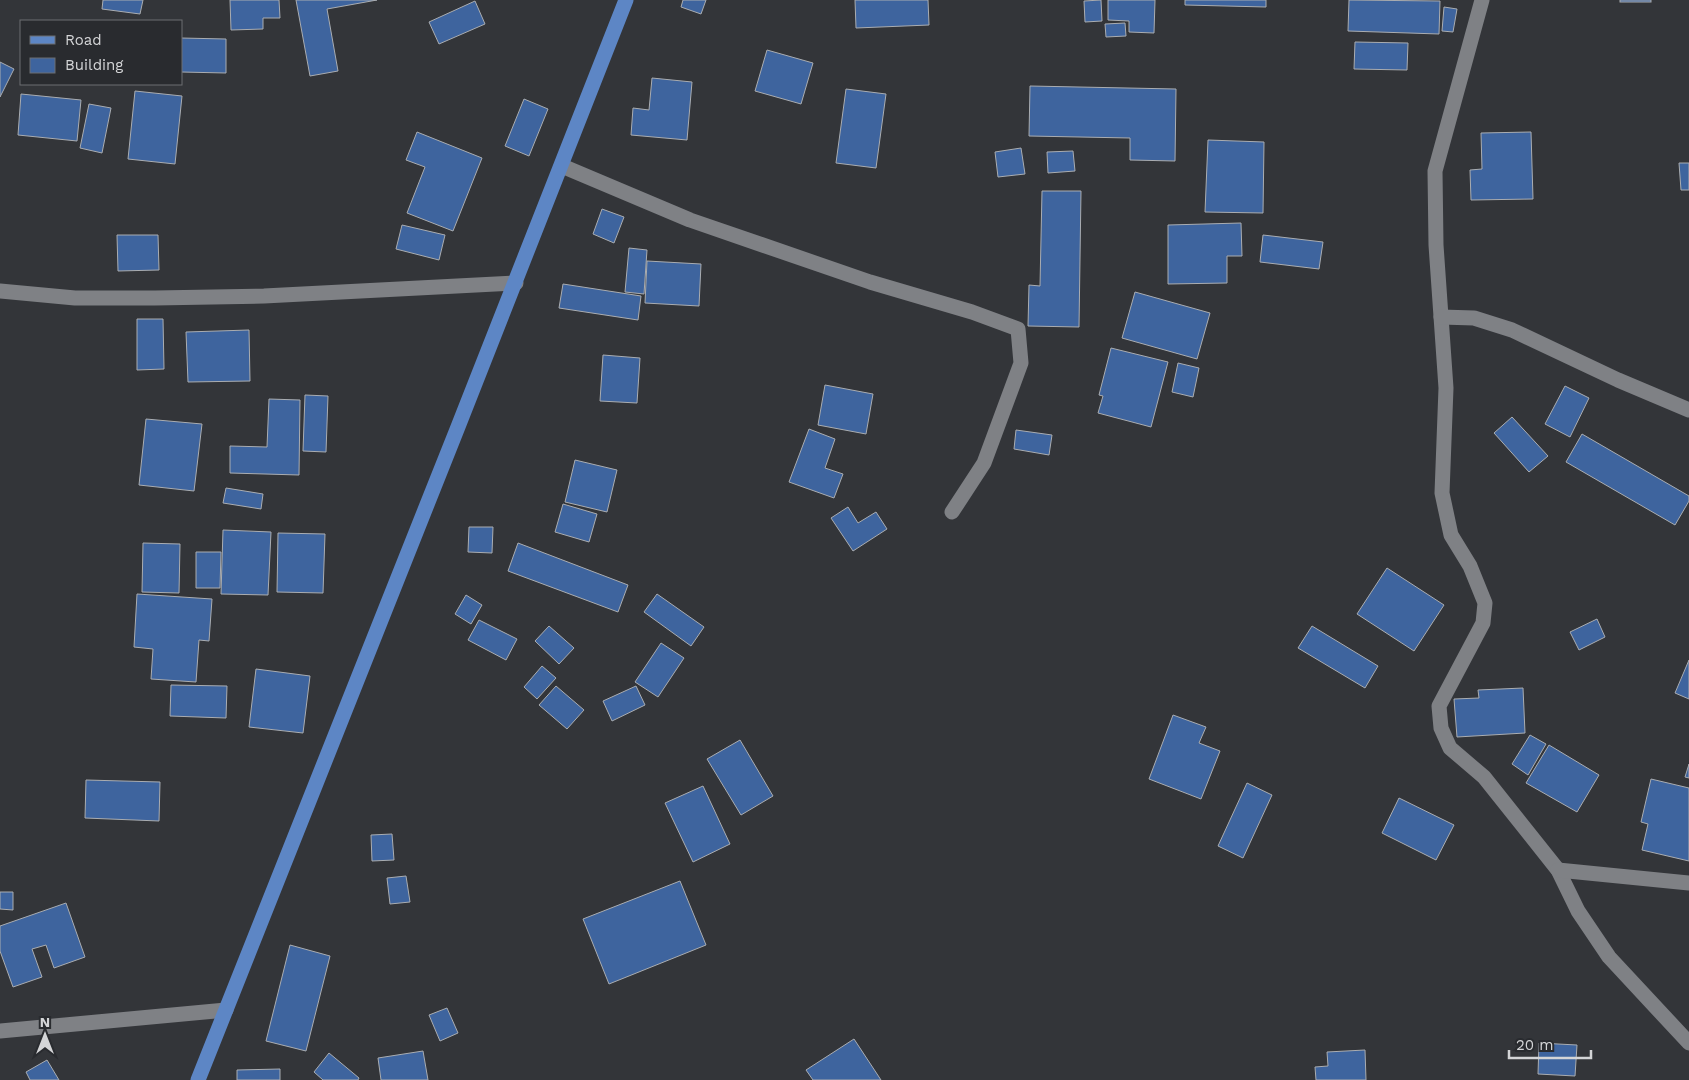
<svg xmlns="http://www.w3.org/2000/svg" width="1689" height="1080" font-family="'Work Sans',sans-serif">
<rect width="100%" height="100%" fill="#333539"/>
<!-- building -->
<g fill="#3e649e" stroke="#aaadb1">
<polygon points="103,0 143,0 140,14 102,9"/>
<polygon points="230,0 279,0 280,18 263,18 263,29 231,30"/>
<polygon points="296,0 377,0 327,9 338,71 310,76"/>
<polygon points="683,0 706,0 701,14 681,7"/>
<polygon points="855,0 928,0 929,25 856,28"/>
<polygon points="1101,0 1102,21 1085,22 1084,1"/>
<polygon points="1108,0 1155,0 1154,33 1129,32 1129,21 1108,20"/>
<polygon points="1185,0 1266,0 1266,7 1185,5"/>
<polygon points="1349,0 1440,1 1439,34 1348,31"/>
<rect x="1620" y="0" width="31" height="2"/>
<polygon points="475,1 485,24 439,44 429,22"/>
<polygon points="1444,7 1457,9 1453,32 1442,31"/>
<polygon points="1125,23 1126,36 1106,37 1105,24"/>
<polygon points="181,38 226,39 226,73 181,72"/>
<polygon points="1355,42 1408,43 1407,70 1354,69"/>
<polygon points="767,50 813,63 801,104 755,91"/>
<polygon points="0,62 14,69 0,97"/>
<polygon points="652,78 692,82 687,140 631,135 633,108 649,110"/>
<polygon points="1030,86 1176,89 1175,161 1130,160 1130,138 1029,136"/>
<polygon points="846,89 886,94 876,168 836,163"/>
<polygon points="135,91 182,96 175,164 128,159"/>
<polygon points="21,94 81,100 77,141 18,135"/>
<polygon points="524,99 548,109 529,156 505,146"/>
<polygon points="89,104 111,108 102,153 80,148"/>
<polygon points="417,132 482,158 453,231 407,213 425,167 406,160"/>
<polygon points="1531,132 1533,199 1471,200 1470,170 1482,169 1481,133"/>
<polygon points="1208,140 1264,142 1263,213 1205,212"/>
<polygon points="1021,148 1025,174 998,177 995,152"/>
<polygon points="1073,151 1075,171 1048,173 1047,152"/>
<polygon points="1679,163 1689,163 1689,190 1681,190"/>
<polygon points="1042,191 1081,191 1079,327 1028,326 1029,285 1040,286"/>
<polygon points="602,209 624,217 614,243 593,234"/>
<polygon points="1241,223 1242,256 1227,256 1227,283 1168,284 1168,225"/>
<polygon points="402,225 445,235 439,260 396,249"/>
<polygon points="117,235 158,235 159,270 118,271"/>
<polygon points="1263,235 1323,242 1319,269 1260,262"/>
<polygon points="629,248 647,250 644,294 625,292"/>
<polygon points="647,261 701,264 699,306 645,303"/>
<polygon points="563,284 641,296 638,320 559,308"/>
<polygon points="1135,292 1210,313 1197,359 1122,338"/>
<polygon points="137,319 163,319 164,369 137,370"/>
<polygon points="249,330 250,381 188,382 186,332"/>
<polygon points="1111,348 1168,362 1151,427 1098,413 1103,396 1099,395"/>
<polygon points="603,355 640,358 637,403 600,401"/>
<polygon points="1178,363 1199,368 1193,397 1172,392"/>
<polygon points="825,385 873,394 866,434 818,425"/>
<polygon points="1565,386 1589,398 1570,437 1545,424"/>
<polygon points="305,395 328,396 326,452 303,451"/>
<polygon points="269,399 300,400 299,475 230,473 230,446 267,447"/>
<polygon points="1512,417 1548,456 1529,472 1494,433"/>
<polygon points="146,419 202,424 194,491 139,485"/>
<polygon points="809,429 835,439 825,468 843,474 834,498 789,482"/>
<polygon points="1016,430 1052,435 1049,455 1014,449"/>
<polygon points="1582,434 1689,496 1689,501 1675,525 1566,462"/>
<polygon points="575,460 617,470 607,512 565,502"/>
<polygon points="226,488 263,494 261,509 223,503"/>
<polygon points="563,504 597,514 589,542 555,532"/>
<polygon points="848,507 858,523 876,512 887,529 853,551 831,518"/>
<polygon points="469,527 493,527 492,553 468,552"/>
<polygon points="223,530 271,532 268,595 221,594"/>
<polygon points="278,533 325,534 323,593 277,592"/>
<polygon points="143,543 180,544 179,593 142,592"/>
<polygon points="518,543 628,585 618,612 508,571"/>
<polygon points="196,552 221,552 220,588 196,588"/>
<polygon points="1387,568 1444,605 1414,651 1357,614"/>
<polygon points="137,594 212,599 209,641 199,640 196,682 151,679 153,649 134,647"/>
<polygon points="657,594 704,627 691,646 644,612"/>
<polygon points="466,595 482,605 471,624 455,614"/>
<polygon points="1597,619 1605,637 1579,650 1570,632"/>
<polygon points="479,620 517,639 506,660 468,640"/>
<polygon points="549,626 574,648 559,664 535,641"/>
<polygon points="1312,626 1378,666 1365,688 1298,648"/>
<polygon points="661,643 684,658 658,697 635,682"/>
<polygon points="1689,660 1689,699 1675,693"/>
<polygon points="542,666 556,678 537,699 524,687"/>
<polygon points="256,669 310,676 303,733 249,727"/>
<polygon points="171,685 227,686 226,718 170,716"/>
<polygon points="556,686 584,710 567,729 539,705"/>
<polygon points="636,686 645,705 612,721 603,701"/>
<polygon points="1523,688 1525,733 1457,737 1454,699 1479,698 1478,690"/>
<polygon points="1173,715 1206,727 1199,743 1220,751 1201,799 1149,779"/>
<polygon points="1530,735 1546,744 1528,775 1512,764"/>
<polygon points="740,740 773,796 741,815 707,759"/>
<polygon points="1549,745 1599,775 1577,812 1526,783"/>
<polygon points="1689,764 1689,778 1685,777"/>
<polygon points="1651,779 1689,788 1689,861 1642,850 1648,824 1641,822"/>
<polygon points="86,780 160,782 159,821 85,818"/>
<polygon points="1247,783 1272,795 1243,858 1218,846"/>
<polygon points="703,786 730,844 693,862 665,803"/>
<polygon points="1399,798 1454,825 1436,860 1382,833"/>
<polygon points="392,834 394,860 372,861 371,835"/>
<polygon points="406,876 410,902 390,904 387,878"/>
<polygon points="680,881 706,945 609,984 583,919"/>
<polygon points="0,892 13,892 13,910 0,909"/>
<polygon points="66,903 85,957 54,968 46,945 32,949 42,977 13,987 0,951 0,926"/>
<polygon points="290,945 330,956 306,1051 266,1041"/>
<polygon points="447,1008 458,1033 440,1041 429,1015"/>
<polygon points="854,1039 881,1080 813,1080 806,1070"/>
<polygon points="1539,1043 1577,1045 1575,1076 1538,1074"/>
<polygon points="1365,1050 1366,1080 1316,1080 1315,1067 1328,1066 1327,1052"/>
<polygon points="423,1051 428,1080 381,1080 378,1058"/>
<polygon points="329,1053 359,1078 358,1080 323,1080 314,1072"/>
<polygon points="47,1060 59,1080 30,1080 26,1072"/>
<polygon points="280,1069 280,1080 237,1080 237,1070"/>
</g>
<g fill="none" stroke-linecap="round" stroke-linejoin="round">
<!-- street -->
<g stroke="#7f8185" stroke-width="15">
<polyline points="1482,0 1435,171 1436,245 1446,388 1442,493 1451,535 1470,566 1485,603 1483,623 1439,706 1441,728 1450,748 1484,777 1558,870 1578,911 1609,957 1689,1043"/>
<polyline points="562,166 690,220 870,282 972,312 1018,329 1021,363 984,463 952,512"/>
<polyline points="0,291 75,298 155,298 264,296 516,283"/>
<polyline points="1441,317 1474,318 1512,330 1618,380 1689,410"/>
<polyline points="1558,870 1689,883"/>
<polyline points="0,1031 226,1010"/>
</g>
<!-- primary -->
<path stroke="#5d86c5" stroke-width="15" d="M198 1080C340 720 486 361 626 0"/>
</g>
<!-- legend -->
<rect x="20" y="20" width="162" height="65" fill="#292b2f" stroke="#6d6f72"/>
<rect x="30" y="36" width="25" height="8" fill="#5d86c5" stroke="#6d6f72"/>
<text x="65" y="45" font-size="15" fill="#d4d5d7">Road</text>
<rect x="30" y="58" width="25" height="15" fill="#3e649e" stroke="#6d6f72"/>
<text x="65" y="70" font-size="15" fill="#d4d5d7">Building</text>
<!-- north arrow -->
<g transform="translate(45 1035)" stroke="#292b2f" stroke-width="4" paint-order="stroke">
<path d="M0-4L9 19L0 12L-9 19Z" fill="#d4d5d7"/>
<text y="-8" font-size="14" font-weight="bold" text-anchor="middle" fill="#d4d5d7">N</text>
</g>
<!-- scale -->
<path d="M1509 1050v8h82v-8" fill="none" stroke="#d4d5d7" stroke-width="2.5"/>
<text x="1516" y="1050" font-size="15" fill="#d4d5d7" stroke="#292b2f" stroke-width="4" paint-order="stroke">20 m</text>
</svg>
